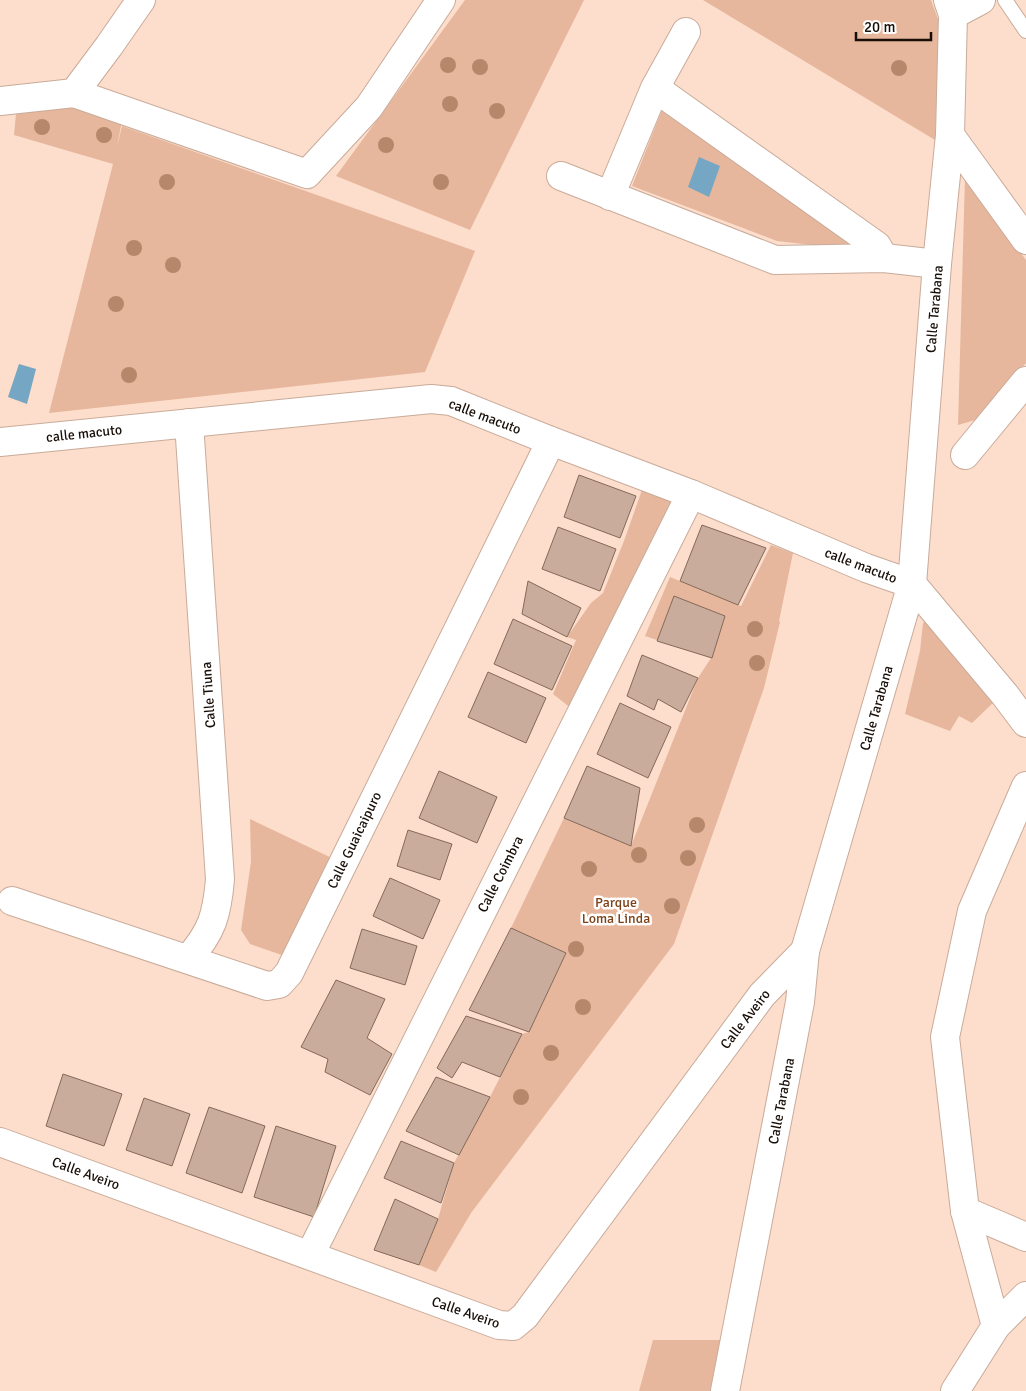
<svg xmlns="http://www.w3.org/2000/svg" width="1026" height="1391" font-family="Signika,sans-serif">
<rect width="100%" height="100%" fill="#fdddcc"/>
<!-- green -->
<g fill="#e6b79c">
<polygon points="465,0 584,0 470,230 336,176"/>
<polygon points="703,0 931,0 939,22 935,140"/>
<polygon points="72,97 123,115 117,147 122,126 475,251 425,372 49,413 113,164 14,135 16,114"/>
<polygon points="662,110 865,251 777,241 632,186"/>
<polygon points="965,177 1026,260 1026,363 975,420 958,425"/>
<polygon points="642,490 676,501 572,709 553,694 576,640 567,637 591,603 603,593 624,541"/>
<polygon points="771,545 793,553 779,621 780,622 764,688 674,944 471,1213 436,1272 419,1265 438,1219 454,1163 490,1097 522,1034 529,1032 566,953 511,928 564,818 631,846 698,678 711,658 645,636 670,577 741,606"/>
<polygon points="934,615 997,699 972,723 959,716 950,731 905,714 920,651 923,623"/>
<polygon points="250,819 334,859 290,952 282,955 250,944 241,930 251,862"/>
<polygon points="653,1340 729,1340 719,1391 639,1391"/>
</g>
<!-- water -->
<g fill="#75a6c3">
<polygon points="699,157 720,166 709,197 688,187"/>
<polygon points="19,364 36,369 27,404 8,397"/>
</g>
<!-- building -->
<g fill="#caac9c" stroke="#846959">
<polygon points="579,475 636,496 620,538 564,517"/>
<polygon points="702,525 766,548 738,605 680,581"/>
<polygon points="558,527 616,549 600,591 542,569"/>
<polygon points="528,581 581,608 567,637 522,614"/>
<polygon points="674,596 725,616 712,658 657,641"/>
<polygon points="513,619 572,646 552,690 494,664"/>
<polygon points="642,655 698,678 681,712 658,699 654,710 627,696"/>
<polygon points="488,672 546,698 526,743 468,717"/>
<polygon points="620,703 671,727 648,778 597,754"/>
<polygon points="587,766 640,788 631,846 564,818"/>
<polygon points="439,771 497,797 477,843 419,818"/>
<polygon points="408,830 452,844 440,880 397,866"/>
<polygon points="390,878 440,900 423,939 373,916"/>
<polygon points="511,928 566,953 529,1032 469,1010"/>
<polygon points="362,929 417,946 405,985 350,968"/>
<polygon points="336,980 385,999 367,1038 392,1054 370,1095 325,1072 328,1059 301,1047"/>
<polygon points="466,1016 522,1034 500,1077 462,1062 452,1078 437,1068"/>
<polygon points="63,1074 122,1094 104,1146 46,1126"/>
<polygon points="436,1077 490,1097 459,1155 406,1131"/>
<polygon points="144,1098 190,1114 172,1166 126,1150"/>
<polygon points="209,1107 265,1126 242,1193 186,1173"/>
<polygon points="276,1126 336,1146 314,1217 254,1197"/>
<polygon points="401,1141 454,1163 441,1203 384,1178"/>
<polygon points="395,1199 438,1219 419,1265 374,1250"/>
</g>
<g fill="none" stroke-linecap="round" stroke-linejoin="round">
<defs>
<polyline id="lane" points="1005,0 1026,31"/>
<g id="street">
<polyline points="953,15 981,0"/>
<polyline points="655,88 877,246 884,258"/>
<polyline points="74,93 307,174 369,107 441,0"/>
<polyline points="0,101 74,93 109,46 141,0"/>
<polyline points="950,135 1026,240"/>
<polyline points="561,176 775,260 884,258 937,264"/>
<polyline points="610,196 655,88 686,32"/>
<polyline points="0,442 431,399 451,401 551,441 691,494 866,568 912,584"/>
<polyline points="965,455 1026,381"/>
<polyline points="912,584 1005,695 1026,723"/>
<polyline points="1026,786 972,911 945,1037 965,1211 996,1326 1026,1296"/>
<polyline points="12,901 267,986 279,984 289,973 551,441"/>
<path d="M188 959C212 932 217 915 220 879L189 423"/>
<polyline points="0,1142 499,1325 513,1326 525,1316 762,995 805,951"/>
<polyline points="965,1211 1026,1237"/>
<polyline points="310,1255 691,494"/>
<polyline points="725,1391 800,1002 805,951 912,584 937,264 950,135 953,15 948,0"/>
<polyline points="955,1391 996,1326"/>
</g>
</defs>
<!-- lane casing -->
<use href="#lane" stroke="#c9ab9a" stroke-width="16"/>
<!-- street casing -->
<use href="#street" stroke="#c9ab9a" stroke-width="30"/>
<!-- lane -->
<use href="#lane" stroke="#fff" stroke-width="14"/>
<!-- street -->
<use href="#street" stroke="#fff" stroke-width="28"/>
</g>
<!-- trees -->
<g fill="#b6876a">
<circle cx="448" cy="65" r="8"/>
<circle cx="480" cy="67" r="8"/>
<circle cx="899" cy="68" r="8"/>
<circle cx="450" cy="104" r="8"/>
<circle cx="497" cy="111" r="8"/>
<circle cx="42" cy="127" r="8"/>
<circle cx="104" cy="135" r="8"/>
<circle cx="386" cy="145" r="8"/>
<circle cx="167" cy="182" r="8"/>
<circle cx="441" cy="182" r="8"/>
<circle cx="134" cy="248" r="8"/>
<circle cx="173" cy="265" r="8"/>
<circle cx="116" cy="304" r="8"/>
<circle cx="129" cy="375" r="8"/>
<circle cx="755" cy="629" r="8"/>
<circle cx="757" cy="663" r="8"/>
<circle cx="697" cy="825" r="8"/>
<circle cx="639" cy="855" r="8"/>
<circle cx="688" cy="858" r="8"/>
<circle cx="589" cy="869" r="8"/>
<circle cx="672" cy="906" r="8"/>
<circle cx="576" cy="949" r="8"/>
<circle cx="583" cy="1007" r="8"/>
<circle cx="551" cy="1053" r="8"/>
<circle cx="521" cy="1097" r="8"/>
</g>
<g text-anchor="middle" stroke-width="5" stroke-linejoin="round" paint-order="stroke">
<!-- street labels -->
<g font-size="14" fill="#190f09" stroke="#fff">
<text transform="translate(934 309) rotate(-85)" y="5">Calle Tarabana</text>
<text transform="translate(485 416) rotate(21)" y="5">calle macuto</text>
<text transform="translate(84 433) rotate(-6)" y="5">calle macuto</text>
<text transform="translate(861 565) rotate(21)" y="5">calle macuto</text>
<text transform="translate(208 695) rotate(-94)" y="5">Calle Tiuna</text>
<text transform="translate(876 708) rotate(-74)" y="5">Calle Tarabana</text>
<text transform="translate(354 840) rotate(-64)" y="5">Calle Guaicaipuro</text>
<text transform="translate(500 874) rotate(-63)" y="5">Calle Coimbra</text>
<text transform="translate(745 1019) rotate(-52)" y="5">Calle Aveiro</text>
<text transform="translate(781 1101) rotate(-79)" y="5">Calle Tarabana</text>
<text transform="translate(86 1173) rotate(20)" y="5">Calle Aveiro</text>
<text transform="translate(466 1312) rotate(19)" y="5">Calle Aveiro</text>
</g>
<!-- park labels -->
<g font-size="14" fill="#7c4119" stroke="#fff">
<text x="616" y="907">Parque<tspan x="616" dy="16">Loma Linda</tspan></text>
</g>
</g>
<!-- scale -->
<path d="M856 32v8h75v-8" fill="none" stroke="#190f09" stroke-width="2.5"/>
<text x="864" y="32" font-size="15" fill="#190f09" stroke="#ffffff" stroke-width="4" paint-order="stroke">20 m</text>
</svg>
